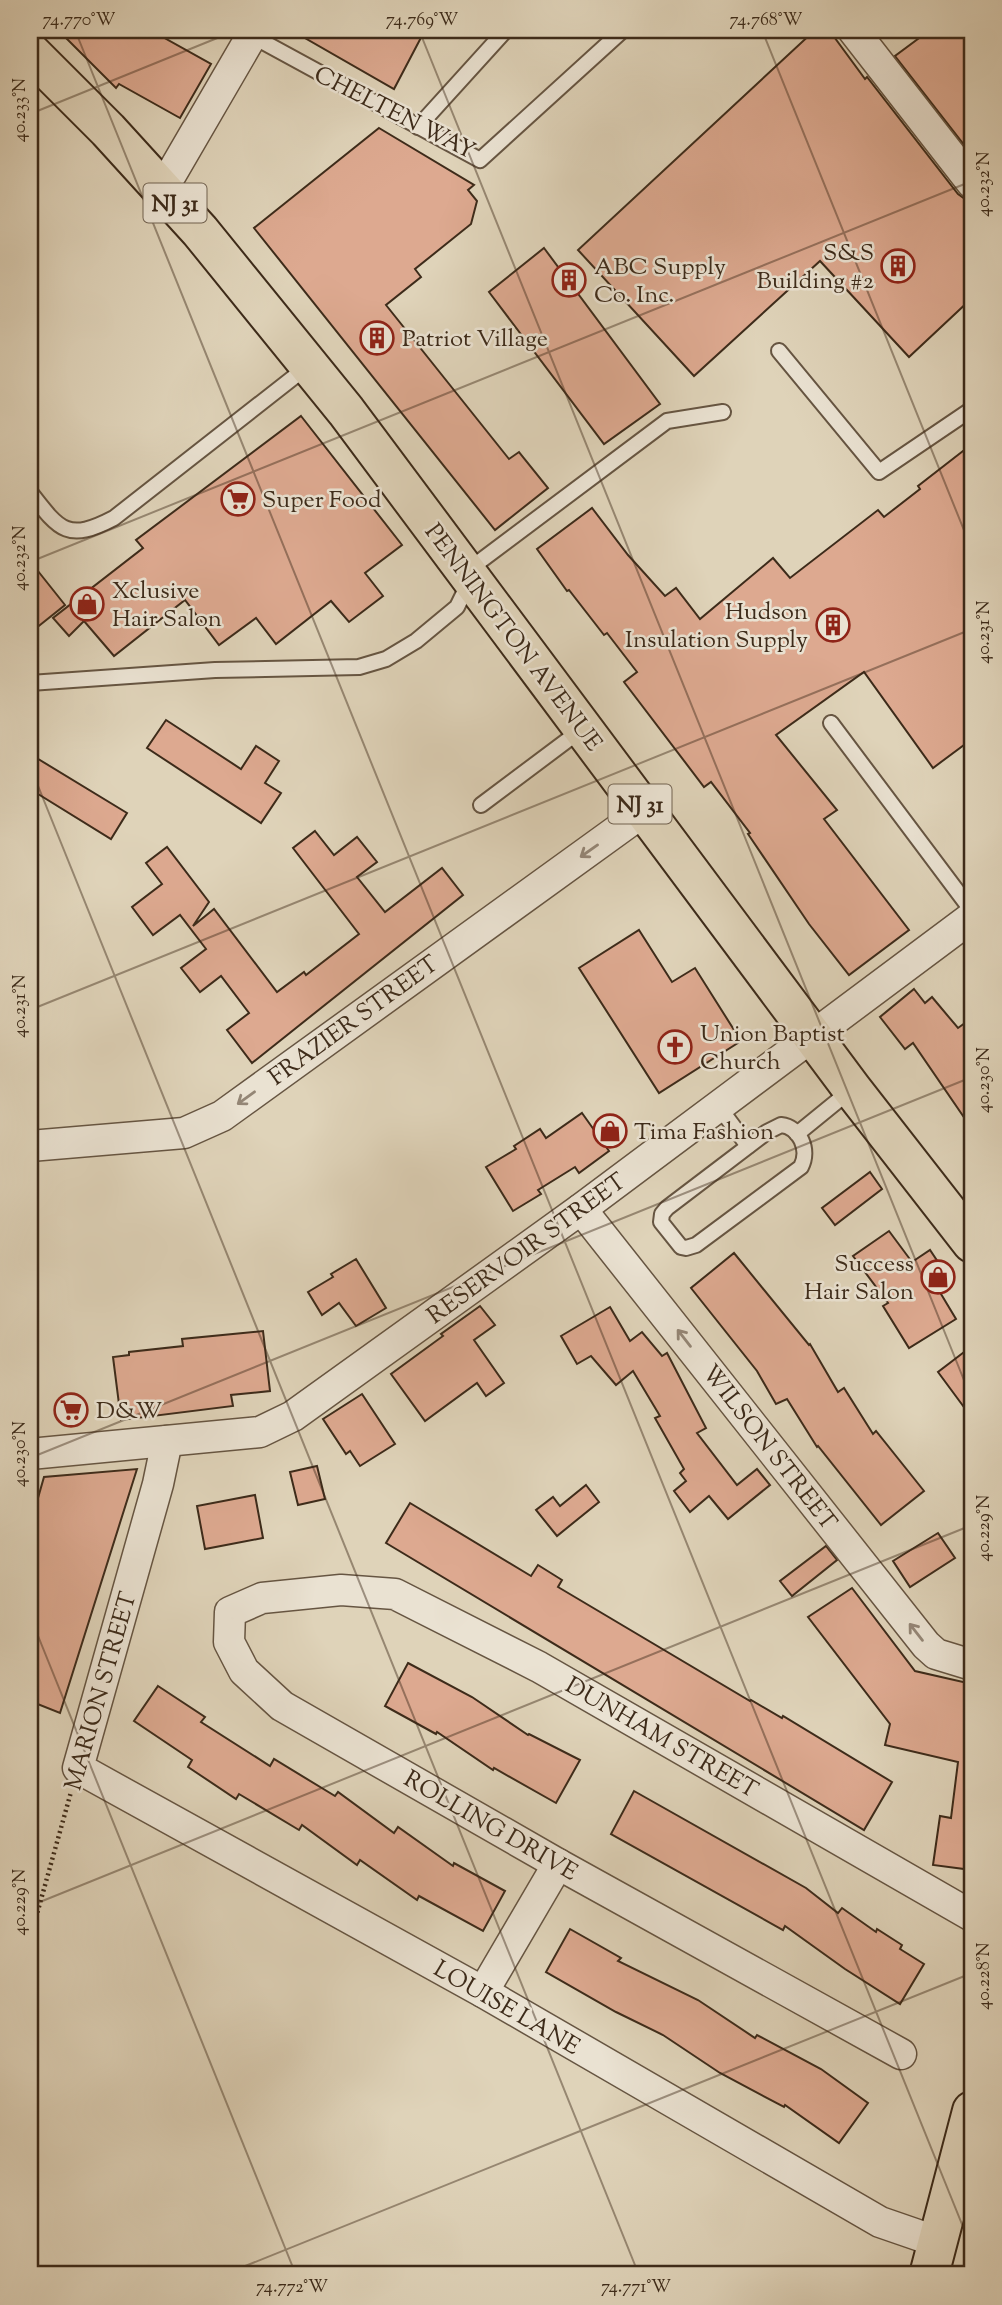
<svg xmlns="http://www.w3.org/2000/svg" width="1002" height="2305" font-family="'Sorts Mill Goudy',serif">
<rect width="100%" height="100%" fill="#dfd3b9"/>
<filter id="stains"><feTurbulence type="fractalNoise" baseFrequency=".00286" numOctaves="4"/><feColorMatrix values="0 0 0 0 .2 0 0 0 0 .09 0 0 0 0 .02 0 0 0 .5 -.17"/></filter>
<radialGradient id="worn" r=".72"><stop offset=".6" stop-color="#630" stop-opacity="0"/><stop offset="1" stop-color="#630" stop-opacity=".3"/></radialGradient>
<!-- building -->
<g fill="#dda990" stroke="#3d2b1a" stroke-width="2">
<polygon points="58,30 150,30 211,64 180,118 119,84 116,88"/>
<polygon points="291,30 425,30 394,89"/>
<polygon points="815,30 829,30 865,79 867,77 958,194 965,199 972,200 972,298 909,357 820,261 694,376 578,250"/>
<polygon points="930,30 972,30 972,155 895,56"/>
<polygon points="379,128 474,185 468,190 477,201 471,224 415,269 421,277 386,305 509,459 519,452 548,488 495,530 254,228"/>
<polygon points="544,248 660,404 604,444 489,292"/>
<polygon points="301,416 402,545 365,573 383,596 349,622 331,601 276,644 256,618 219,645 185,600 114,656 84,621 69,636 53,618 143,548 136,540"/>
<polygon points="972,444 972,739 933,768 864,672 776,735 837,810 824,819 909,930 849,975 809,924 748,834 750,833 711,782 704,787 624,682 637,672 607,633 604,635 569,590 567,591 537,549 592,508 628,555 665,596 676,588 700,619 773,558 790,578 878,510 884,517 920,489 918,486"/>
<polygon points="30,561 65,605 30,633"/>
<polygon points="166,720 241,769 256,746 279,761 265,783 281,793 261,823 147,748"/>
<polygon points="30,754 127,813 111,839 30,789"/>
<polygon points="315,831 334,855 357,837 377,862 357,877 385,912 442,868 463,895 252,1063 227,1030 249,1013 221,976 200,992 181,968 206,949 180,915 153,935 132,907 162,884 146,863 167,847 209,902 193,926 214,909 277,992 304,972 306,975 359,934 293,848"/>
<polygon points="639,930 672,982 695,968 741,1041 659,1093 579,968"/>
<polygon points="914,989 925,1003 932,997 958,1028 972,1018 972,1129 913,1043 905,1049 880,1017"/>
<polygon points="582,1113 609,1151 579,1173 575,1167 538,1190 541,1194 513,1211 486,1167 516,1149 514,1146 540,1129 546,1138"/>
<polygon points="870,1172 882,1189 835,1225 822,1208"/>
<polygon points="889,1231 912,1262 930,1250 950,1280 938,1289 956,1319 909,1348 883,1306 888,1303 853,1256"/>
<polygon points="734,1253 809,1345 810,1344 838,1392 844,1388 873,1434 876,1431 924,1491 881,1525 818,1446 817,1447 787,1399 776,1404 757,1371 691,1288"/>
<polygon points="356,1259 386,1308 356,1326 339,1303 322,1315 308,1292 333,1277 331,1274"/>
<polygon points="480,1306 495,1325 474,1340 504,1383 486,1396 477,1383 425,1421 391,1374 443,1336 441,1334"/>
<polygon points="610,1307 630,1341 642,1332 662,1356 667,1353 706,1428 697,1433 737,1485 757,1469 770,1485 728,1519 709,1496 690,1512 674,1491 686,1481 680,1473 684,1469 655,1418 660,1416 633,1371 616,1385 591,1356 577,1364 561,1336"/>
<polygon points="263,1331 270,1391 231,1395 233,1406 121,1420 113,1357 129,1355 129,1352 183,1346 182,1339"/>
<polygon points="972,1346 972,1418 938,1372"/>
<polygon points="362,1394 395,1444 360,1466 350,1451 346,1454 323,1419"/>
<polygon points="317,1466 325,1499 298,1505 290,1472"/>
<polygon points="137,1469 60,1713 30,1701 30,1526 44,1477"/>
<polygon points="586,1485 599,1502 557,1536 536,1510 553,1497 560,1506"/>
<polygon points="255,1495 263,1538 205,1549 197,1506"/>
<polygon points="410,1503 531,1576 538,1565 562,1580 558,1587 750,1701 751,1700 782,1718 783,1716 892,1782 864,1830 386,1543"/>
<polygon points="938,1533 955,1558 910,1587 893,1561"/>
<polygon points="826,1546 837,1560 792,1596 780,1581"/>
<polygon points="852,1588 915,1671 972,1684 972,1870 933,1865 940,1816 951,1818 958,1762 885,1745 890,1724 808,1617"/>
<polygon points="408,1663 472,1697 528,1735 529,1734 580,1760 556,1803 494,1768 493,1770 437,1732 436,1734 385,1706"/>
<polygon points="158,1686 205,1717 201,1722 270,1766 274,1759 335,1796 338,1792 394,1833 398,1827 453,1866 454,1863 505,1891 483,1931 419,1896 417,1900 360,1860 357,1865 302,1825 299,1830 239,1794 236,1799 188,1767 192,1760 134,1721"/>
<polygon points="634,1791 806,1888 838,1913 842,1908 876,1932 877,1929 902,1945 900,1949 924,1964 900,2004 845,1969 785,1926 783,1930 611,1834"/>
<polygon points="570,1929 621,1958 618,1961 698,2000 755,2038 757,2035 821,2069 868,2103 839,2143 785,2105 784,2107 720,2073 663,2035 616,2012 546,1972"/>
</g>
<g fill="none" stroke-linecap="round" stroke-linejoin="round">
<defs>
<g id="service">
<polyline points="252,36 480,160 623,30"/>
<polyline points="418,127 506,30"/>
<polyline points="779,351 879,472 972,409"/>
<path d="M30 492C60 531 68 542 114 518L308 366"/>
<polyline points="30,683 215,670 359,667 386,659 416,641 457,607 479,562 667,421 723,412"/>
<polyline points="831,723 972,911"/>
<polyline points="481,805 581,730"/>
<polyline points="719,1107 748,1146"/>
<path d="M781 1125C800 1127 810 1150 801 1167L696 1245 686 1248 681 1247 661 1222 662 1214 667 1208 767 1132Z"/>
<polyline points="797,1134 851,1090"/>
</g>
<g id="minor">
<polyline points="853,30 972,183"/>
<polyline points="162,190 255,30"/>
<polyline points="30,1146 184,1133 222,1116 644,811"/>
<polyline points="581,1209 926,1645 936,1654 972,1665"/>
<polyline points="167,1441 158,1484 78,1768 483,1992 880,2222 938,2242"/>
<polyline points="30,1454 260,1432 293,1416 581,1209 972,917"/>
<polyline points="483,1992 558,1864"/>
<polyline points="901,2054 558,1864 282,1706 244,1671 229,1642 230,1612 262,1598 341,1590 395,1594 539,1667 972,1916"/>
</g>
<g id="primary">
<polyline points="30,52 108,130 200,231 346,411 852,1089 972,1243"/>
<polyline points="929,2275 972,2111"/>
</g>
</defs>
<!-- service casing -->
<use href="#service" stroke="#665542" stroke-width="18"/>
<!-- minor casing -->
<use href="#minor" stroke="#665542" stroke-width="33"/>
<!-- primary casing -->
<use href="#primary" stroke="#3d2b1a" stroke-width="42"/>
<!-- path -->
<polyline stroke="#3d2b1a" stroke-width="4.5" stroke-dasharray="2 3.5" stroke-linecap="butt" points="30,1939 71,1792"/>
<!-- service -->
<use href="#service" stroke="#eae2d2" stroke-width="14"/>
<!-- minor -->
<use href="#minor" stroke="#eae2d2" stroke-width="30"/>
<!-- primary -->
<use href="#primary" stroke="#dfd3b9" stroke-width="38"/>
</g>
<!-- one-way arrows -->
<defs><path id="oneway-shaft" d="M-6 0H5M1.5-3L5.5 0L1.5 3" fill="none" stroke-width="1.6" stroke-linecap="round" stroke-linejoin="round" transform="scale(1.75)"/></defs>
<g stroke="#948676">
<use href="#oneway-shaft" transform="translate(589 851) rotate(145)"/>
<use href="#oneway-shaft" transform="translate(246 1098) rotate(144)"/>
<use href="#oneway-shaft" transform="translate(684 1338) rotate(-128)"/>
<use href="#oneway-shaft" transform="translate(916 1632) rotate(-128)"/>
</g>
<!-- ticks -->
<path fill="none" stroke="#3d2b1a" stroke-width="2" stroke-opacity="0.45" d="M75 30 972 2249M419 30 972 1400M762 30 972 550M30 114 237 30M30 562 972 181M30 766 639 2275M30 1010 972 629M30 1458 972 1077M30 1616 296 2275M30 1906 972 1525M223 2275 972 1973"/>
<!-- icons -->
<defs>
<symbol id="building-ring" viewBox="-11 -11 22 22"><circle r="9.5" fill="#eae2d2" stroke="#8f2418" stroke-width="1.5"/><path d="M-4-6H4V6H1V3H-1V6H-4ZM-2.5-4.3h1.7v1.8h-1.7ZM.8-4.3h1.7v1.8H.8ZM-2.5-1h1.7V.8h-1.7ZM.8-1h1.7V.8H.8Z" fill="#8f2418"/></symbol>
<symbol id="supermarket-ring" viewBox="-11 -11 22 22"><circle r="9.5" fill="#eae2d2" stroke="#8f2418" stroke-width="1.5"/><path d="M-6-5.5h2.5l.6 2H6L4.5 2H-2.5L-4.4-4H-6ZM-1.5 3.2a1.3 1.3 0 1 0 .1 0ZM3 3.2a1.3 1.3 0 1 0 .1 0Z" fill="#8f2418"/></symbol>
<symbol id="shop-ring" viewBox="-11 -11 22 22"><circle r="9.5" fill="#eae2d2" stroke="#8f2418" stroke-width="1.5"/><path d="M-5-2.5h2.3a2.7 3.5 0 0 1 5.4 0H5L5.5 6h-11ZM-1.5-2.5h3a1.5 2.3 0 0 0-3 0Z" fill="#8f2418"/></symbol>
<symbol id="church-ring" viewBox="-11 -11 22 22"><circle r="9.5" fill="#eae2d2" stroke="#8f2418" stroke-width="1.5"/><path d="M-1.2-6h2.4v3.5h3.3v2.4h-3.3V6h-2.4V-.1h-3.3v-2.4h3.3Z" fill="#8f2418"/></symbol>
</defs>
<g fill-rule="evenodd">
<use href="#building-ring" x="879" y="247" width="38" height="38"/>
<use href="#building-ring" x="550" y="261" width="38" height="38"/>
<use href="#building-ring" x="358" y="319" width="38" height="38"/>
<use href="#supermarket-ring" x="219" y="480" width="38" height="38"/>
<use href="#shop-ring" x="68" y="585" width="38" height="38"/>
<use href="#building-ring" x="814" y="606" width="38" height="38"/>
<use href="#church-ring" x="656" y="1028" width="38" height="38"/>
<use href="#shop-ring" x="591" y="1112" width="38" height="38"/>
<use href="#shop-ring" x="919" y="1258" width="38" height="38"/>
<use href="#supermarket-ring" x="52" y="1391" width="38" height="38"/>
</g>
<g text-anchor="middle" stroke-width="5" stroke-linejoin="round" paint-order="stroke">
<!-- shield labels -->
<g fill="#eae2d2" stroke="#716251" stroke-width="2">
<rect x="143.5" y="183.5" width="63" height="39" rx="5"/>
<rect x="608.5" y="784.5" width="63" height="39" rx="5"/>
</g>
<g font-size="23" font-weight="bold" fill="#3d2b1a">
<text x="175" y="211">NJ 31</text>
<text x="640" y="812">NJ 31</text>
</g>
<!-- street labels -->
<g font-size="24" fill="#3d2b1a" stroke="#eae2d2">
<text transform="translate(395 112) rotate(27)" y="8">CHELTEN WAY</text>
<text transform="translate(514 637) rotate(53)" y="8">PENNINGTON AVENUE</text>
<text transform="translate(353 1020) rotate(-36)" y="8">FRAZIER STREET</text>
<text transform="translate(526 1248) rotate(-36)" y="8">RESERVOIR STREET</text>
<text transform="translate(770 1447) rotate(52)" y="8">WILSON STREET</text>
<text transform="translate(100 1691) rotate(-74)" y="8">MARION STREET</text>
<text transform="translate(662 1737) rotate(30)" y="8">DUNHAM STREET</text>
<text transform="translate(491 1825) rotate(30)" y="8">ROLLING DRIVE</text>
<text transform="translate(507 2007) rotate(30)" y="8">LOUISE LANE</text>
</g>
<!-- poi labels -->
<g font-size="24" fill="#3d2b1a" stroke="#eae2d2" text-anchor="start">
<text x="874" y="260" text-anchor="end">S&amp;S<tspan x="874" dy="28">Building #2</tspan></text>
<text x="594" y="274">ABC Supply<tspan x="594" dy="28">Co. Inc.</tspan></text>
<text x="402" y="346">Patriot Village</text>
<text x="262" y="507">Super Food</text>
<text x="112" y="598">Xclusive<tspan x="112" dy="28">Hair Salon</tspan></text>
<text x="808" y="619" text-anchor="end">Hudson<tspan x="808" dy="28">Insulation Supply</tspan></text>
<text x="700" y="1041">Union Baptist<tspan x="700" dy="28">Church</tspan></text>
<text x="634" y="1139">Tima Fashion</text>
<text x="914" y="1271" text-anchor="end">Success<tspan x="914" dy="28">Hair Salon</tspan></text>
<text x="96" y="1418">D&amp;W</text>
</g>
</g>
<!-- margin -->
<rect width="1002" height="2305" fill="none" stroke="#dfd3b9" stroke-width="77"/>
<rect x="38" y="38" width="926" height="2228" fill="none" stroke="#3d2b1a" stroke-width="2.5"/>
<g font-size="18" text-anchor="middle" fill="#3d2b1a">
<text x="79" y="25">74.770°W</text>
<text x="422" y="25">74.769°W</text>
<text x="766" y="25">74.768°W</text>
<text transform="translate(19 110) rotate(-90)" y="6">40.233°N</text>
<text transform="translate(983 184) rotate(-90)" y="6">40.232°N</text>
<text transform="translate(19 558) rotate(-90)" y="6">40.232°N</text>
<text transform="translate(983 632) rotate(-90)" y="6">40.231°N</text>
<text transform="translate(19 1006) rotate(-90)" y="6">40.231°N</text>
<text transform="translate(983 1080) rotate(-90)" y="6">40.230°N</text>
<text transform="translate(19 1454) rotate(-90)" y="6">40.230°N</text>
<text transform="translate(983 1528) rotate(-90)" y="6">40.229°N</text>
<text transform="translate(19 1902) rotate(-90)" y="6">40.229°N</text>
<text transform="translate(983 1976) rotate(-90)" y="6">40.228°N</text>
<text x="292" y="2292">74.772°W</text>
<text x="636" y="2292">74.771°W</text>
</g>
<rect width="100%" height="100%" filter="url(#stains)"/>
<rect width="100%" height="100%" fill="url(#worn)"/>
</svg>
